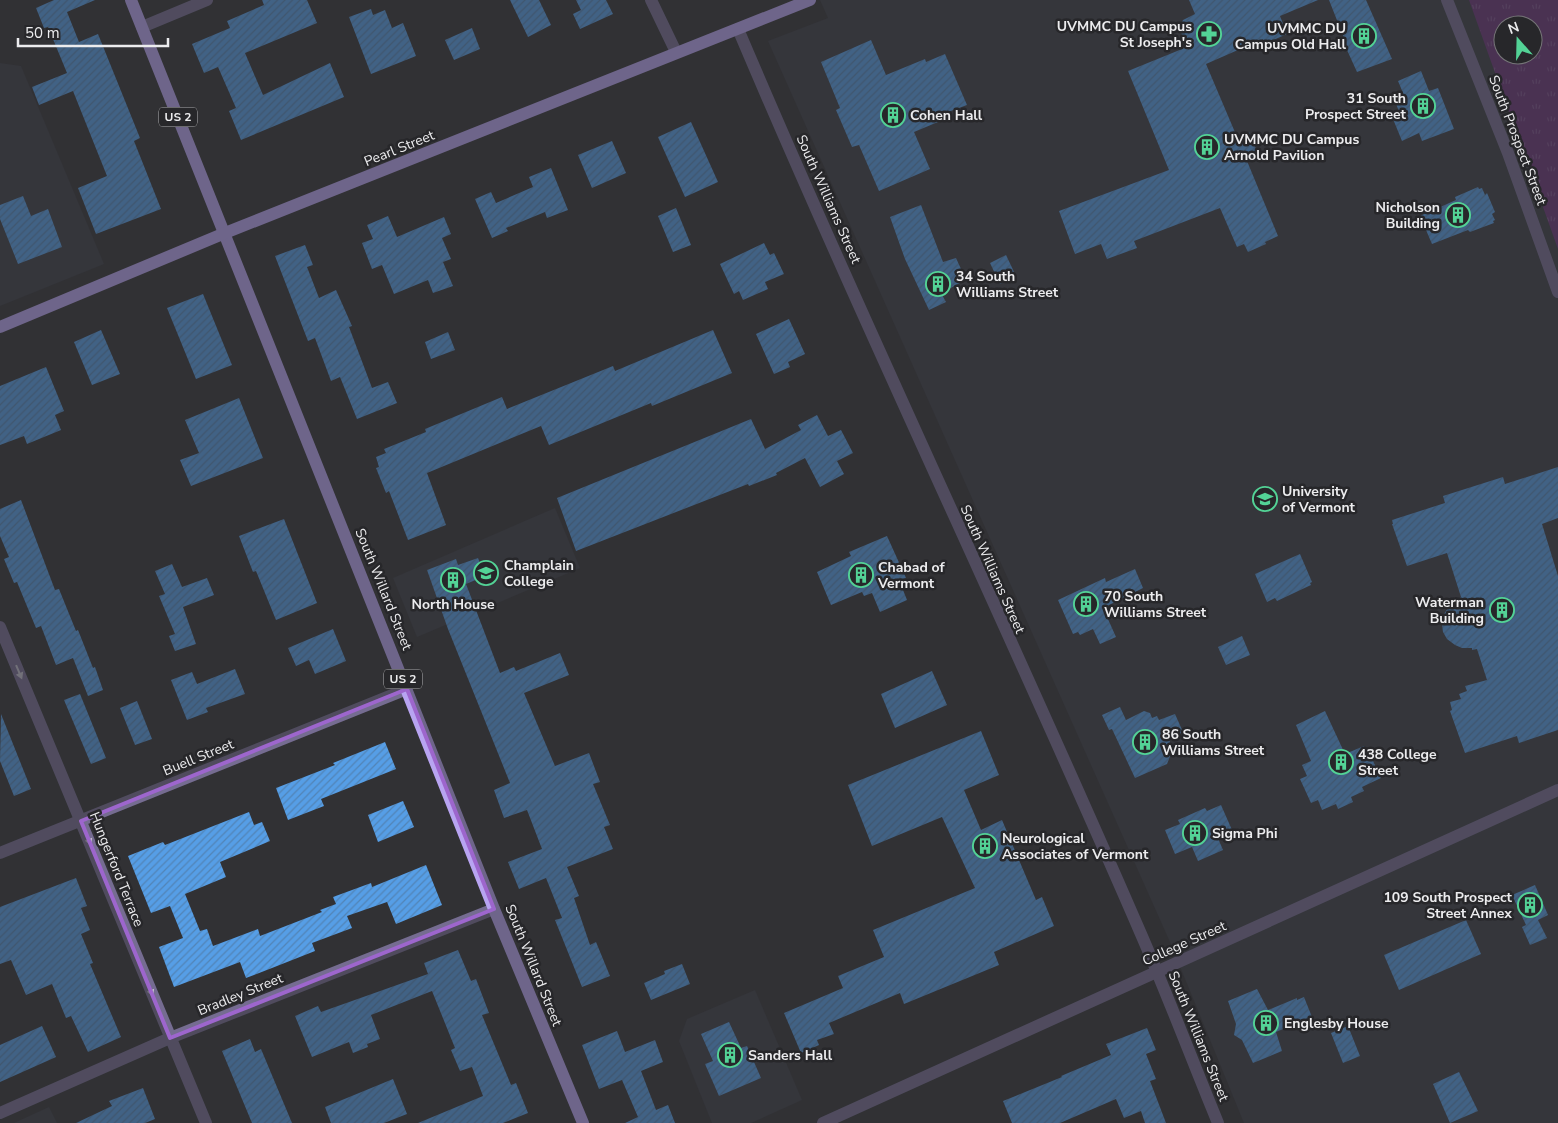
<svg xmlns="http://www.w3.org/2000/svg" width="1558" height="1123" font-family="'Nunito Sans',sans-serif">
<defs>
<pattern id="grass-tufts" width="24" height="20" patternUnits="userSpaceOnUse" patternTransform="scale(1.25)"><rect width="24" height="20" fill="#683377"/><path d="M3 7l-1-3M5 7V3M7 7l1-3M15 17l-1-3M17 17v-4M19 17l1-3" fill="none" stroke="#7e518b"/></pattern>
<pattern id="building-hatch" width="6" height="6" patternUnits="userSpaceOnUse" patternTransform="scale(1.25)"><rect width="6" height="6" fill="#569ee6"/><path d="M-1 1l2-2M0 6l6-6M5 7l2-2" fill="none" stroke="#5284b6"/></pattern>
</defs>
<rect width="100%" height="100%" fill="#313134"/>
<!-- built -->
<g fill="#3a3c43" fill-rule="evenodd">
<path d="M820 0H1558V1123H1244L1170 942 768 41 828 18ZM1503 25H1533V55H1503Z"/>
<polygon points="0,63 21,66 104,264 0,306"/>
<polygon points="555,508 580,568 417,637 393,578"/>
<polygon points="755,990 802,1100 751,1123 712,1123 679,1041 687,1019"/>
<polygon points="49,1107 57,1123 14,1123"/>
</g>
<!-- grass -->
<path fill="url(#grass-tufts)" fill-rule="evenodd" d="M1469 0H1558V249ZM1503 25H1533V55H1503Z"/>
<!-- building -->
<g fill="url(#building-hatch)">
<polygon points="54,0 95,0 67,12 79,42 98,34 140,138 134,141 161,209 96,234 78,188 107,176 73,91 39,105 32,87 67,73 48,27 44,28 36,8"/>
<polygon points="262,0 307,0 317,23 245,53 263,95 330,63 344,97 241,140 229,111 236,108 218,67 204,73 192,44 230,28 227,21 264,5"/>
<polygon points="510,0 539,0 551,25 528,37"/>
<polygon points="576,0 606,0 613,14 580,29 573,14 581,10"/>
<polygon points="1189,0 1318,0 1280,16 1287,34 1264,44 1263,39 1206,64 1237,137 1249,132 1259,156 1247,161 1278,236 1265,242 1266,244 1248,252 1244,244 1237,247 1220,208 1134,241 1137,248 1107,259 1101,244 1075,254 1059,211 1169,170 1128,71 1187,47 1179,28 1183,20 1195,14"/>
<polygon points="1329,0 1366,0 1392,59 1357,72 1342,39 1344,38"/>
<polygon points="371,9 373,15 385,10 392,28 403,23 416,56 371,74 349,17"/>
<polygon points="472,28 480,49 454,60 445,40"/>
<polygon points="871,40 886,75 925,59 926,62 945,54 967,105 948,112 950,117 914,132 930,169 879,191 859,145 852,147 836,110 840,108 821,62"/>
<polygon points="1421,71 1429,91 1438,88 1454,129 1422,141 1419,133 1402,141 1393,119 1401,116 1396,104 1406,100 1398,81"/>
<polygon points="691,122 718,182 685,197 658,137"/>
<polygon points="612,141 626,173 592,188 578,155"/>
<polygon points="551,168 568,210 547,218 545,212 506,228 508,231 492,238 475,199 491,192 496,203 533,187 529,177"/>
<polygon points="1478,187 1479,189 1482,188 1485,195 1487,193 1495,212 1492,214 1495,220 1493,221 1494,223 1470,232 1468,230 1432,244 1420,216 1456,200 1455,197"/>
<polygon points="23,196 31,216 48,209 62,247 18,264 0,219 0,205"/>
<polygon points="921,205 943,262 956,258 966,280 941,293 946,302 929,310 905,259 890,217"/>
<polygon points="676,208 691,245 673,252 658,216"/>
<polygon points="388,216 397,237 444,217 451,234 442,238 451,259 443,262 453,286 433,293 428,280 394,294 382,265 372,269 362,243 373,239 367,225"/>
<polygon points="764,243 770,255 774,253 784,274 765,282 768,289 743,300 739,291 734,294 720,264"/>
<polygon points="305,245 313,265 307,267 319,298 336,290 352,326 349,327 372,388 388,382 397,403 357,419 340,377 331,381 315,338 308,341 275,256"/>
<polygon points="1006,255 1016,276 1000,284 990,263"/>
<polygon points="203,294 232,365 196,379 167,308"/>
<polygon points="789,319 805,354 788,362 790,367 774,374 756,334"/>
<polygon points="101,330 120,374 92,385 74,342"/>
<polygon points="713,330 732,373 652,406 651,403 549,445 541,426 427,473 446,525 408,540 389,491 386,493 376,468 379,467 376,457 386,453 384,449 426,432 425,429 502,397 507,409 613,366 615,371"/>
<polygon points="448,332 455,350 431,359 425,342"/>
<polygon points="46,367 64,411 55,415 61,430 27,444 24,436 0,445 0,386"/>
<polygon points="239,398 263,458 191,486 180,460 199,453 185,420"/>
<polygon points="817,415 828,436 841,430 853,453 837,461 844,474 820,487 805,458 776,473 777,475 749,486 748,484 576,551 557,498 751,419 765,449 801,430 798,425"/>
<polygon points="1558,467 1558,518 1542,524 1558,576 1558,730 1519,743 1517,736 1465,753 1450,711 1452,710 1450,702 1461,699 1459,694 1467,691 1465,686 1487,680 1477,649 1472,650 1472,648 1462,648 1455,645 1447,639 1443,632 1442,625 1444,614 1448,608 1461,597 1447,553 1407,566 1392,524 1393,524 1392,520 1445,503 1443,496 1503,477 1505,484"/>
<polygon points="21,500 55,590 59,589 76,631 78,630 93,668 95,667 103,690 88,696 73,658 56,665 41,626 36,628 17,582 14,583 4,559 9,557 0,536 0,509"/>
<polygon points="284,519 317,603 276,620 256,571 253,572 239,536"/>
<polygon points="887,536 906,578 899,580 907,600 880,612 872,593 864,596 862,592 831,605 817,572 851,556 849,552"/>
<polygon points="1300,554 1312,582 1310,583 1311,585 1277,601 1275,598 1267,602 1255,574"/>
<polygon points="478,558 485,576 466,584 500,673 514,667 516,671 560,653 569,675 524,693 555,766 589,753 600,782 593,784 610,825 604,827 613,849 567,867 579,896 574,898 590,945 596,942 610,976 582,987 555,920 562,918 546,878 519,889 508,862 542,849 527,810 504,818 494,790 510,783 448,629 427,570 456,559 458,565"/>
<polygon points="172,564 182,587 207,578 214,595 183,607 196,644 175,651 169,636 175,634 159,596 165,594 155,571"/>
<polygon points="1135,569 1143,588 1103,608 1116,637 1100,644 1093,629 1080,635 1078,632 1073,634 1058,600 1105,578 1106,582"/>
<polygon points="333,629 346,661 315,674 309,660 296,666 288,648"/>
<polygon points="1242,636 1250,655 1226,665 1218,647"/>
<polygon points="235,669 245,694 206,708 208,712 187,720 171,680 192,672 197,684"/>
<polygon points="932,671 947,705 895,728 881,694"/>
<polygon points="80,694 106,758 91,764 64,700"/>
<polygon points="137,701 152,739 135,745 120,708"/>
<polygon points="1120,707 1126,720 1144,711 1150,713 1152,718 1157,716 1159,720 1175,714 1183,732 1169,740 1173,749 1167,764 1135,778 1112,729 1109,730 1102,715"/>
<polygon points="1325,711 1345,754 1364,746 1365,748 1367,748 1381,778 1362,787 1364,791 1351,797 1353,802 1338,809 1336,804 1322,810 1318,800 1311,803 1300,779 1307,776 1302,765 1311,761 1296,725"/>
<polygon points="1,714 31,789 14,796 0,761"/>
<polygon points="981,731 999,775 964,790 981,830 1002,820 1036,900 1042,897 1054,926 994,952 999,965 904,1004 900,993 829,1023 834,1034 817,1040 819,1045 801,1053 784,1013 843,988 838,976 884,957 873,930 975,888 942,817 872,846 848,785"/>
<polygon points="385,742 396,769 321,799 324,806 288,820 276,788 335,765 333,763"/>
<polygon points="403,801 414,827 378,842 368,815"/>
<polygon points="1221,805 1232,830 1217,836 1223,850 1198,861 1192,847 1175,854 1165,830 1180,824 1178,820 1205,808 1207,811"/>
<polygon points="249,812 254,825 262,822 270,841 220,862 226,877 185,894 200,931 207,929 213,946 258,929 260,936 322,912 320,910 336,904 333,897 371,883 372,887 426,865 442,905 396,924 387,902 347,916 352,928 312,943 315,951 272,968 246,978 240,962 174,987 159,947 183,938 170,906 151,913 128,856 163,842 165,845"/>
<polygon points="76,878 87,906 81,908 90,930 81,934 93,963 90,964 121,1037 88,1052 71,1016 66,1018 52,984 26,995 11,960 0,964 0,907"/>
<polygon points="1535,885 1548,915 1538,920 1547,938 1530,945 1522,927 1532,922 1526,925 1512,895"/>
<polygon points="1466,920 1481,954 1399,990 1384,955"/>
<polygon points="458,950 471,981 476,979 489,1013 482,1015 511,1085 516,1083 528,1113 503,1123 418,1123 483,1096 472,1067 460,1071 451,1050 455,1048 432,991 371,1015 380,1039 367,1044 368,1047 353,1053 349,1042 312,1057 295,1016 318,1006 321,1012 428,974 424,963"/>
<polygon points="682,964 690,984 651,1000 644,983 665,974 664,971"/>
<polygon points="1257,989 1268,1010 1297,998 1297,1000 1304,997 1312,1017 1276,1032 1282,1051 1253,1063 1242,1040 1234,1035 1236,1024 1228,1001"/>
<polygon points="729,1022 741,1048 747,1046 761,1078 719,1096 705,1064 713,1061 701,1034"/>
<polygon points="42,1026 56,1057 0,1082 0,1045"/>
<polygon points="1348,1026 1360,1056 1343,1063 1331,1033"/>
<polygon points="1147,1028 1156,1050 1146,1054 1156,1079 1150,1081 1166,1123 1145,1123 1141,1111 1124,1118 1116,1099 1060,1123 1012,1123 1003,1101 1062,1077 1061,1076 1111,1055 1106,1044"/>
<polygon points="617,1031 625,1052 655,1040 663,1062 641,1071 656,1110 668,1105 675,1123 625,1123 638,1117 622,1080 599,1089 582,1045"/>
<polygon points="250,1039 255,1052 261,1049 292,1123 252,1123 222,1051"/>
<polygon points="1459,1072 1478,1111 1450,1123 1433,1084"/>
<polygon points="393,1079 407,1114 384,1123 331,1123 325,1107"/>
<polygon points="143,1088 155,1119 145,1123 76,1123 112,1106 109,1101"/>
</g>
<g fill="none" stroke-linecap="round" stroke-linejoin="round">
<!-- minor -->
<g stroke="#756c91" stroke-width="12">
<polyline points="651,0 676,52"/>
<polyline points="1447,0 1508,153 1558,292"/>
<polyline points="142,27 207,0"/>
<path d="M738 29C867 333 1010 631 1141 934 1168 996 1192 1060 1218 1123"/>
<polyline points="0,627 206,1123"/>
<polyline points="0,853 407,689"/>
<polyline points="0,1113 170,1038 494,909"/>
<polyline points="823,1123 1558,790"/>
</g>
<!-- major -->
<g stroke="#b8a4f1" stroke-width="12">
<polyline points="131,0 494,909 583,1123"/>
<polyline points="0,327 225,233 810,0"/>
</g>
</g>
<!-- one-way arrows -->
<defs><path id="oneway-solid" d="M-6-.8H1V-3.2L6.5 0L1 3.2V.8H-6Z" transform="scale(1.25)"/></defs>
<g fill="#c2bfcd">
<use href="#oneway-solid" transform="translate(19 672) rotate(67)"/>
<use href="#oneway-solid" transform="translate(88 838) rotate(68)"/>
<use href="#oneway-solid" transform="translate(150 989) rotate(68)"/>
</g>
<!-- marked area -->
<path d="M0 0H1558V1123H0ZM407 689 494 909 170 1038 81 821Z" fill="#313134" fill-opacity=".55" fill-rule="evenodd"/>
<path fill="none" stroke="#9d66cd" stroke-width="4" stroke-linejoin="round" d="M407 689 494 909 170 1038 81 821Z"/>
<!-- icons -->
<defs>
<symbol id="pharmacy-ring" viewBox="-11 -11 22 22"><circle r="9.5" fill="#27272a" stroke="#53d396" stroke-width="1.5"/><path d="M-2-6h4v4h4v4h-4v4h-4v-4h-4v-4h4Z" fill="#53d396"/></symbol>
<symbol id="building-ring" viewBox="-11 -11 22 22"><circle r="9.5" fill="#27272a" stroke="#53d396" stroke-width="1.5"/><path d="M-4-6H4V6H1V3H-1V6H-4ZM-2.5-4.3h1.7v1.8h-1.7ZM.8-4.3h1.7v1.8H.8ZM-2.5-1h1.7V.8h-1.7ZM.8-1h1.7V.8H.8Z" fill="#53d396"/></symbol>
<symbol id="university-ring" viewBox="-11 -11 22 22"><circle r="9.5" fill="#27272a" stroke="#53d396" stroke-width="1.5"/><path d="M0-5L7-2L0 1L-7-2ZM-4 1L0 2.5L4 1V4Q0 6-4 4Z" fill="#53d396"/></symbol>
</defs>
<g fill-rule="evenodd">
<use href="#pharmacy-ring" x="1195" y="20" width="28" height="28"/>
<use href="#building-ring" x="1350" y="22" width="28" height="28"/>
<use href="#building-ring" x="1409" y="92" width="28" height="28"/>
<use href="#building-ring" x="879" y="101" width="28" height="28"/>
<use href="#building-ring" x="1193" y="133" width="28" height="28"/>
<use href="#building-ring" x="1444" y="201" width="28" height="28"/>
<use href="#building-ring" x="924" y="270" width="28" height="28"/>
<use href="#university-ring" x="1251" y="485" width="28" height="28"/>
<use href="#university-ring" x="472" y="559" width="28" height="28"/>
<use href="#building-ring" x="847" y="561" width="28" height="28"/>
<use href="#building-ring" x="439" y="566" width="28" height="28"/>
<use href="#building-ring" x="1072" y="590" width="28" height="28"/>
<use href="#building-ring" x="1488" y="596" width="28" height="28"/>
<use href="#building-ring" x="1131" y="728" width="28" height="28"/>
<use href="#building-ring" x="1327" y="748" width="28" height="28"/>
<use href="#building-ring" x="1181" y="819" width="28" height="28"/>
<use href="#building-ring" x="971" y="832" width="28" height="28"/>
<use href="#building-ring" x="1516" y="891" width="28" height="28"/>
<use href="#building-ring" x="1252" y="1009" width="28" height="28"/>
<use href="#building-ring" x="716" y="1041" width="28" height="28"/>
</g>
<g text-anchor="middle" stroke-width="5" stroke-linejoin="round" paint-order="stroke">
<!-- shield labels -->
<g fill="#27272a" stroke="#b1b1b3" stroke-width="1">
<rect x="159" y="107.5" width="38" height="19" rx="4"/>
<rect x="384" y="669.5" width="38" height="19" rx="4"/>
</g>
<g font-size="12" font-weight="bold" fill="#ececee">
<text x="178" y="121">US 2</text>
<text x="403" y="683">US 2</text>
</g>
<!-- poi labels -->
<g font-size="14" font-weight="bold" fill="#ececee" stroke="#27272a" text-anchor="start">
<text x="1192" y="31" text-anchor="end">UVMMC DU Campus<tspan x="1192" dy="16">St Joseph's</tspan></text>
<text x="1346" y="33" text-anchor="end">UVMMC DU<tspan x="1346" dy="16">Campus Old Hall</tspan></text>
<text x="1406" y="103" text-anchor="end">31 South<tspan x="1406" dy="16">Prospect Street</tspan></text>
<text x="910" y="120">Cohen Hall</text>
<text x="1224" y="144">UVMMC DU Campus<tspan x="1224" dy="16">Arnold Pavilion</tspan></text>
<text x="1440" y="212" text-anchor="end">Nicholson<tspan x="1440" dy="16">Building</tspan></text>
<text x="956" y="281">34 South<tspan x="956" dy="16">Williams Street</tspan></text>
<text x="1282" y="496">University<tspan x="1282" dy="16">of Vermont</tspan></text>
<text x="504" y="570">Champlain<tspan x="504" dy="16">College</tspan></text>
<text x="878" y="572">Chabad of<tspan x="878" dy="16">Vermont</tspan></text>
<text x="1104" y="601">70 South<tspan x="1104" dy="16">Williams Street</tspan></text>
<text x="1484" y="607" text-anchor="end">Waterman<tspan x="1484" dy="16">Building</tspan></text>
<text x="453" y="609" text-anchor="middle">North House</text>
<text x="1162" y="739">86 South<tspan x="1162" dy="16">Williams Street</tspan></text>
<text x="1358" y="759">438 College<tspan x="1358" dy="16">Street</tspan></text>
<text x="1212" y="838">Sigma Phi</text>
<text x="1002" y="843">Neurological<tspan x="1002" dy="16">Associates of Vermont</tspan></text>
<text x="1512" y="902" text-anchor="end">109 South Prospect<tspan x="1512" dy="16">Street Annex</tspan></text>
<text x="1284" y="1028">Englesby House</text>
<text x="748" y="1060">Sanders Hall</text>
</g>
<!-- street labels -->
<g font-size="14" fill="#ececee" stroke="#27272a">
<text transform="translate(1518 140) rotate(69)" y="5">South Prospect Street</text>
<text transform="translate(399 148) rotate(-22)" y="5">Pearl Street</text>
<text transform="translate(829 199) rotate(66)" y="5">South Williams Street</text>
<text transform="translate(993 569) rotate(66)" y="5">South Williams Street</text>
<text transform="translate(384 589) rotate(68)" y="5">South Willard Street</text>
<text transform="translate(198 757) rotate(-22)" y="5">Buell Street</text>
<text transform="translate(117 869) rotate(68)" y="5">Hungerford Terrace</text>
<text transform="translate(1184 943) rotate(-24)" y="5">College Street</text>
<text transform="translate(534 965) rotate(68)" y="5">South Willard Street</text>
<text transform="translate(240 994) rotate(-22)" y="5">Bradley Street</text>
<text transform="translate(1199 1036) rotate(68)" y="5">South Williams Street</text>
</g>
</g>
<!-- north arrow -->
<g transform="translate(1518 40) rotate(340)"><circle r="24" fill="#27272a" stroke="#767678"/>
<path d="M0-4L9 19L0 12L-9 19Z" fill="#53d396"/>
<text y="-8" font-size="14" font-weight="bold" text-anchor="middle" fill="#ececee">N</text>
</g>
<!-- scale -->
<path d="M18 38v8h150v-8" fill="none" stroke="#ececee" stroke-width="2.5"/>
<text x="25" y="38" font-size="15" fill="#ececee" stroke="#27272a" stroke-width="4" paint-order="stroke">50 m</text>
</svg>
